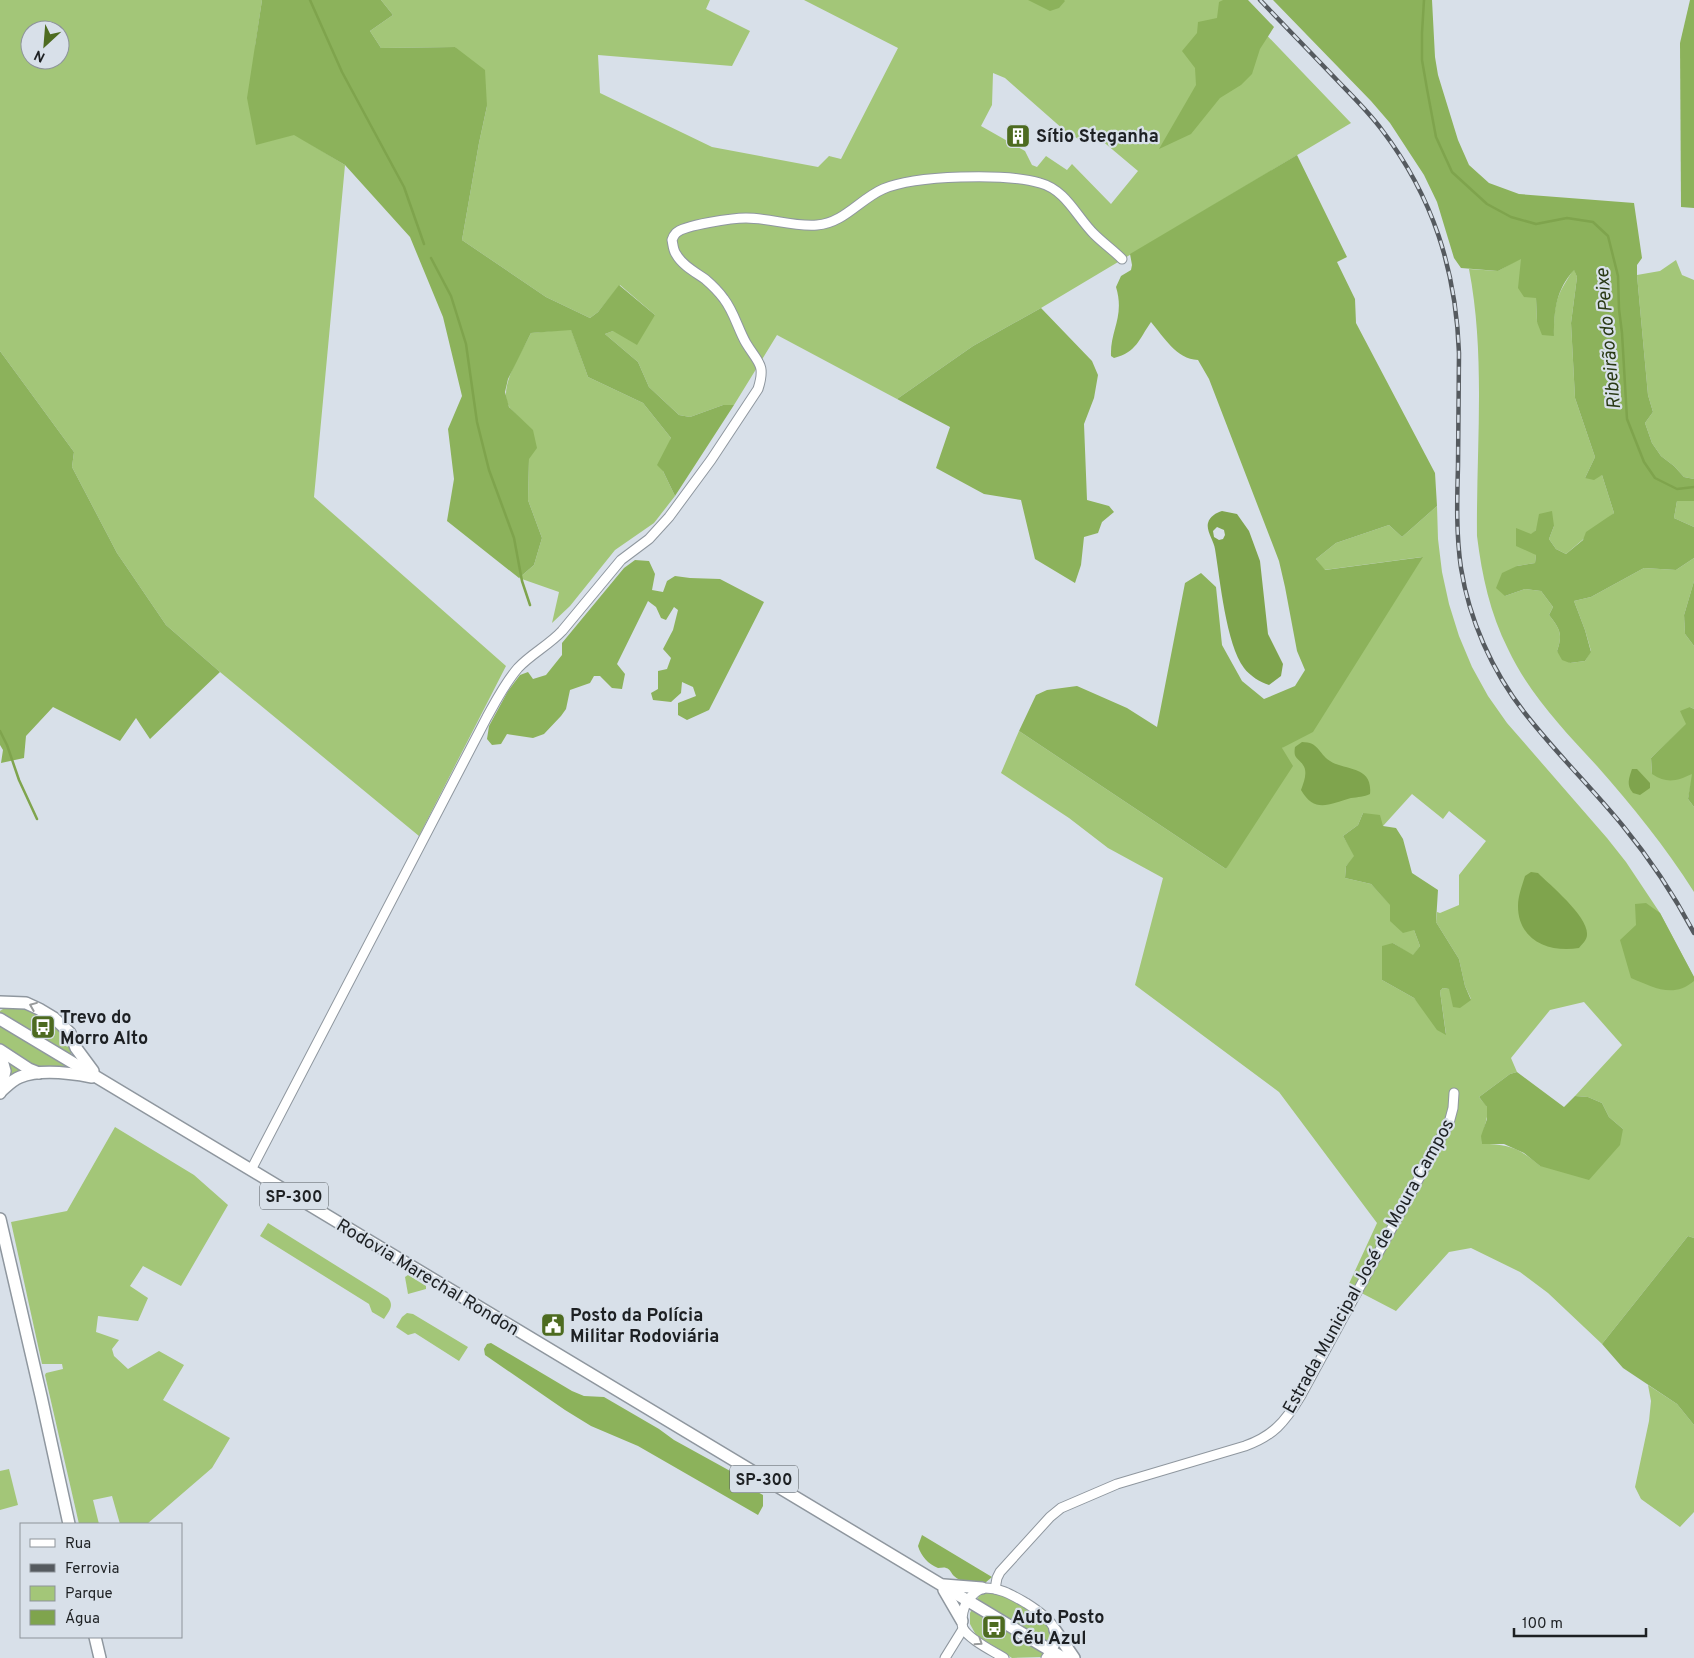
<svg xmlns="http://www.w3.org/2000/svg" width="1694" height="1658" font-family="Overpass,sans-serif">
<rect width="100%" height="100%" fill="#d8e0e9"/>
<!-- green -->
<g fill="#a3c678" fill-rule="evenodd">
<path d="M0 0H262L255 47 256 144 294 134 345 165 314 497 506 666 419 836 220 672 166 625 117 553 72 467 74 452 0 351ZM30 30H60V60H30Z"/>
<path d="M381 0H710L706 9 750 31 732 66 598 55 600 93 712 147 818 167 829 156 841 159 898 48 804 0H1233L1351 123 1041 308 973 346 897 399 777 335 734 405H723L690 417 679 415 649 387 638 362 605 334 655 315 620 285 598 312 590 318 546 297 462 240 479 143 487 106 455 47 381 48 370 31 393 15ZM993 73 1005 78 1064 130 1086 144 1094 134 1138 171 1111 204 1072 164 1067 170 1046 156 1037 167 1032 165 1025 151 981 126 992 105Z"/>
<path d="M1521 258 1536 298 1537 322 1554 336C1554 303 1556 296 1574 269L1577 277 1571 323 1575 398 1595 457 1585 478 1602 475 1614 513 1566 554 1556 549 1549 539 1554 526 1536 530 1531 535 1536 555 1535 563 1517 566 1505 596 1525 589 1541 591 1553 607 1549 615C1560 629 1563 634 1557 651L1570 663 1585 661 1591 651 1585 630 1574 601 1591 597 1644 568 1676 570 1694 558V581L1684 615 1685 634 1694 646V709L1690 707 1687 724 1651 758 1652 774H1693L1688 799 1694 807V892C1665 846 1633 807 1597 766 1564 730 1529 694 1508 649 1490 613 1482 576 1477 536 1476 447 1486 357 1469 269L1498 271Z"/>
<polygon points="1676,260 1682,275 1694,280 1694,479 1684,477 1674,466 1661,456 1652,443 1645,423 1653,412 1648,395 1637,275 1660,271"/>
<path d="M571 329 588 377 643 403 671 438 663 471 675 496 654 523 615 550 570 606 552 623 559 592 519 578 534 565 542 538 528 500 529 458 532 430C525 423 517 416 510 408 496 389 522 352 531 333Z"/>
<polygon points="1677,501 1694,501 1694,527 1674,518"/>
<path d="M1437 506 1438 539 1442 572 1449 604 1459 636 1472 667 1488 696 1507 723 1607 838 1626 862 1660 913 1694 977V1238L1688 1236 1602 1344 1548 1293 1520 1272 1471 1248 1449 1252 1396 1311 1348 1286 1377 1223 1279 1092 1135 985 1163 878 1108 848 1069 818 1001 773 1019 731 1226 869 1282 748 1422 557 1324 570 1316 559 1336 543 1389 525 1402 537ZM1412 794 1443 819 1449 811 1486 841 1459 875V905L1440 913 1437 912 1436 922 1459 959 1465 986 1471 999 1449 989 1443 988 1440 991 1446 1034 1414 998 1382 980 1393 943 1413 956 1420 946 1414 930 1371 884 1345 878 1346 866 1355 856 1343 836 1358 825 1363 813 1383 826ZM1584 1002 1622 1045 1575 1096 1588 1097 1602 1103 1609 1117 1623 1129 1540 1166C1519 1148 1509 1144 1482 1144 1481 1132 1490 1116 1487 1107 1486 1104 1481 1100 1479 1097L1510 1074 1517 1072 1511 1058 1550 1010Z"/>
<polygon points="19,1005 61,1026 72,1049 70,1059 63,1067 6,1083 0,1046 0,1011 6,1007"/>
<polygon points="115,1127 194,1175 228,1205 181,1286 143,1266 130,1286 148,1298 138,1321 98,1316 96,1332 119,1340 112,1349 114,1356 128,1369 159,1351 184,1365 163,1400 230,1438 212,1468 147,1524 120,1524 112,1496 93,1500 99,1524 79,1524 45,1375 46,1373 63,1369 62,1364 42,1364 11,1222 67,1211"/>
<path d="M268 1223 388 1298C395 1306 388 1312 384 1319L372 1312 369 1304 260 1236Z"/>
<polygon points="408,1275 426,1286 426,1289 408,1294 405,1277"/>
<polygon points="407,1313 413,1314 468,1347 459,1361 415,1333 408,1335 396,1327 402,1317"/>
<polygon points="1648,1385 1677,1404 1694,1425 1694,1512 1680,1527 1641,1499 1635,1487 1649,1421 1651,1401"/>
<polygon points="9,1469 18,1505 0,1510 0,1471"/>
<polygon points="987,1591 999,1592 1038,1613 1051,1629 1052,1640 1042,1657 1012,1658 976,1635 970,1624 970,1613 979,1596"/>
</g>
<!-- forest -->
<g fill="#8cb25b">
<polygon points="262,0 381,0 393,15 370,31 381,48 455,47 485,70 487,106 479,143 462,240 546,297 590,318 598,312 619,285 655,315 637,345 613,331 605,334 638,362 649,387 679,415 690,417 723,405 734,405 675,496 663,471 657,465 671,438 643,403 588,377 571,330 531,333 508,379 505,392 509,407 533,430 537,448 529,459 528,500 542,538 534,565 519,578 447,521 454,479 448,429 462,396 443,317 410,237 345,165 294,135 256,145 247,98"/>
<polygon points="1028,0 1064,0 1065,1 1059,8 1050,11"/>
<polygon points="1223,0 1248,0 1274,27 1260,49 1252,74 1241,85 1220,98 1191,134 1159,149 1196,85 1195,68 1182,51 1197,33 1198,22 1217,18 1219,2"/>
<path d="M1273 0H1432L1435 57 1438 75 1458 140 1469 165 1489 183 1519 194 1634 203 1642 258 1637 265V275L1648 395 1653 412 1645 423 1652 443 1661 456 1674 466 1684 477 1694 479V501H1677L1674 518 1694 527V558L1676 570 1644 568 1591 597 1574 601 1585 630 1591 652 1585 661 1570 663 1562 660 1557 651C1563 634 1560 629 1549 615L1553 607 1541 591 1525 589 1505 596 1496 588 1502 573 1517 566 1535 563 1536 555 1516 546V528L1531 534 1536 530 1539 514 1552 511 1554 526 1549 539 1556 549 1566 554 1583 540 1586 532 1614 513 1602 475 1594 480 1585 478 1595 457 1575 398 1571 323 1577 277 1574 270C1556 290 1554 310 1554 336L1542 335 1537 322 1536 298 1524 297 1518 288 1521 259 1498 271 1461 268 1454 258 1437 202 1424 175 1390 123 1371 101Z"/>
<polygon points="1690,0 1694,0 1694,208 1681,207 1680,43"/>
<path d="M1297 155 1347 257 1337 262 1355 299 1356 323 1435 473 1437 506 1402 537 1389 525 1336 543 1316 559 1325 570 1423 557 1313 732 1282 748 1293 766 1226 869 1019 731 1036 695 1047 690 1077 686 1127 708 1157 727 1185 583 1201 573 1216 587 1222 645 1242 681 1264 699 1295 686 1305 670 1297 651 1285 587 1279 561 1209 379 1198 360C1176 359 1164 337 1151 322 1139 339 1137 352 1114 358L1111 356C1110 330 1125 317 1116 287L1121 276 1131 270 1132 265 1130 254Z"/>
<polygon points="1041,308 1092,361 1098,375 1094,398 1084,424 1087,500 1109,506 1114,512 1102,522 1098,533 1084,537 1081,565 1075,583 1035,559 1021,500 984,494 936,468 950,427 897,399 973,346"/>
<polygon points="0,351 74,452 72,467 117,553 166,625 220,672 150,739 136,718 120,741 53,707 26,736 24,758 1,763 3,750 0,745"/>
<polygon points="635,560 649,561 655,574 652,590 663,592 667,581 675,576 690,578 720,579 764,602 709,710 687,720 678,715 678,703 696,696 693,687 682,682 681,693 671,702 653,700 651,693 658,689 658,671 667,669 671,658 663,649 673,630 678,610 674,607 666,620 661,618 656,607 648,601 617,664 625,674 622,689 612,688 600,676 594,676 590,683 570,690 566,709 561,716 544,734 533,738 507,734 501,744 492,745 487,739 489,726 508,691 520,675 528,672 533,679 546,675 562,655 562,643 624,568"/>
<polygon points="1694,581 1694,646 1685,634 1684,615"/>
<path d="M1690 707 1694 709V807L1688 799 1692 774C1677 781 1667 784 1652 774L1651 758 1686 724 1680 711Z"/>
<polygon points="1363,813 1380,815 1383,826 1396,828 1403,839 1412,873 1438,890 1436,922 1459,959 1465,986 1471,1000 1460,1008 1453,1007 1449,989 1443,988 1440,991 1446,1035 1437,1030 1414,998 1382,980 1382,946 1393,943 1413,955 1420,946 1414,930 1403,933 1390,921 1390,905 1371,884 1345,878 1346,866 1354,856 1343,836 1358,825"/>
<path d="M1646 903 1660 913 1694 977V981C1673 999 1653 987 1631 978L1620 940 1636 925 1635 904Z"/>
<polygon points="1517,1072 1564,1107 1575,1096 1588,1097 1602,1103 1609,1117 1623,1129 1620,1145 1589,1180 1540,1166 1524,1153 1504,1144 1482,1144 1481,1136 1487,1119 1487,1107 1479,1097 1510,1074"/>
<polygon points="1688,1236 1694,1238 1694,1425 1677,1404 1623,1368 1602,1344"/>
<polygon points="491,1343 572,1391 584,1396 604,1397 659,1429 674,1440 732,1472 754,1490 763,1495 763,1506 758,1515 638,1446 591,1426 565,1410 485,1355 484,1349 487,1344"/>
<path d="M922 1535 992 1577 985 1583C974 1583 963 1584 954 1576 951 1574 951 1569 946 1568 944 1567 941 1568 938 1568 928 1564 921 1556 918 1546Z"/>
</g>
<!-- water -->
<g fill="#7fa44d" fill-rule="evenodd">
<path d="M1222 511 1237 514 1249 531 1260 561 1268 634 1283 664 1281 676 1269 685C1260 682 1250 676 1244 668 1226 644 1220 579 1215 549 1214 541 1206 531 1208 523 1210 516 1216 513 1222 511ZM1217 527 1224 530 1225 535 1223 539 1219 540 1214 537 1213 531Z"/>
<path d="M1302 742C1319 742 1318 753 1330 761 1345 771 1373 765 1370 794 1364 797 1358 797 1351 798 1329 804 1315 814 1301 790 1304 782 1308 772 1303 765 1298 757 1293 759 1295 747Z"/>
<path d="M1632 769H1637L1650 783V788L1640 795 1633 793C1626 785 1629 778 1632 769Z"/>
<path d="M1531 872 1538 873C1550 885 1589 917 1587 935 1587 940 1582 944 1579 948 1550 953 1518 941 1518 906 1518 896 1522 886 1525 876Z"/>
</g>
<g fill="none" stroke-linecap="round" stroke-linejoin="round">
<!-- stream -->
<g stroke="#7fa44d" stroke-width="2.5">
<polyline points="310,0 342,72 404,187 424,244"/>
<polyline points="1424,0 1422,33 1422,60 1427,89 1436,137 1452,172 1487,204 1511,217 1536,224 1567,218 1593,222 1608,236 1618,276 1619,309 1622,333 1627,419 1644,462 1655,478 1677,489 1694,487"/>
<polyline points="431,258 451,296 466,344 477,422 489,470 514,538 522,581 530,605"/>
<polyline points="0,731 7,745 19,780 37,819"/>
</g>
<defs>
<g id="minor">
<path d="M251 1170 487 717C496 701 505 683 518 668 531 654 549 645 562 631L621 560 649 539 669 517 711 460 758 389C766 364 758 363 746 343 738 329 734 312 724 299 719 292 712 285 705 279 695 272 682 265 676 254 673 250 673 244 672 240 673 237 674 235 676 233 684 225 733 218 746 218 770 218 793 227 817 225 844 223 860 199 883 189 915 175 1006 173 1040 183 1066 190 1076 216 1094 234 1103 243 1113 250 1122 259"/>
<path d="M995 1589 997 1578 1000 1572 1050 1517 1061 1508 1117 1484 1245 1446C1273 1436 1285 1422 1300 1397L1449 1123 1453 1108 1454 1093"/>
<polyline points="945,1658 963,1629"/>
<path d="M1004 1658C993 1651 968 1639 963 1628 961 1623 962 1617 963 1612 965 1601 973 1593 982 1588 999 1587 1012 1595 1026 1603 1048 1617 1069 1632 1046 1658"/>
</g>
<g id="major">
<polyline points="0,1002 26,1003 39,1009 54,1018 70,1033 76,1048 93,1071"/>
<polyline points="0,1019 1063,1658"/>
<polyline points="0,1050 29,1069 39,1073"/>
<polyline points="0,1053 5,1071 0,1093"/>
<path d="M0 1092C6 1087 12 1080 20 1077 40 1069 71 1073 92 1077"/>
<polyline points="0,1219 41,1396 69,1524"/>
<polyline points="944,1585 982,1588"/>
<polyline points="944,1590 962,1621"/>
<polyline points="1055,1630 1074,1658"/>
<polyline points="95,1637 100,1658"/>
</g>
</defs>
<!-- minor casing -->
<use href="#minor" stroke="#8f979f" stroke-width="11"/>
<!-- major casing -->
<use href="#major" stroke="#8f979f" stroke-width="14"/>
<!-- minor -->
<use href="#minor" stroke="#fff" stroke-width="9"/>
<!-- major -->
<use href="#major" stroke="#fff" stroke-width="11"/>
<defs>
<path id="rail" d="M1260 0C1285 26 1309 51 1334 77 1350 94 1368 111 1382 130 1433 197 1456 270 1459 353 1459 390 1458 428 1458 466 1457 500 1456 534 1461 568 1469 619 1492 671 1524 712 1555 752 1591 787 1623 826 1650 859 1674 895 1694 933"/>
</defs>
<!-- rail casing -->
<use href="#rail" stroke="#555a5f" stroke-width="4.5"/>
<!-- rail -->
<use href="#rail" stroke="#d8e0e9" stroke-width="2.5" stroke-dasharray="8" stroke-linecap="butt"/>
</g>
<!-- one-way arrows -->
<defs><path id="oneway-chevron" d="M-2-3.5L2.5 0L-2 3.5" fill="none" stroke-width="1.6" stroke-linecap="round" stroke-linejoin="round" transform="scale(1.25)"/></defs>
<g stroke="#999b9c">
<use href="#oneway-chevron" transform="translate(33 1006) rotate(-158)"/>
<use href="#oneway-chevron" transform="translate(979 1642) rotate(34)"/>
</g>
<!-- icons -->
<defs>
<symbol id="building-square" viewBox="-11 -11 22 22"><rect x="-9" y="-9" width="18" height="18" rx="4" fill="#4d6b20" stroke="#d8e0e9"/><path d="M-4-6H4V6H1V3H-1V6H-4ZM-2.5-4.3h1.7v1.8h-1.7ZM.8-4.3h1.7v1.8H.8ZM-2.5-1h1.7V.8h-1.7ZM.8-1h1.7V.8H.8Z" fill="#fff"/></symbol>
<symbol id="bus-square" viewBox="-11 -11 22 22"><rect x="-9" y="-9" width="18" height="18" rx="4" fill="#4d6b20" stroke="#d8e0e9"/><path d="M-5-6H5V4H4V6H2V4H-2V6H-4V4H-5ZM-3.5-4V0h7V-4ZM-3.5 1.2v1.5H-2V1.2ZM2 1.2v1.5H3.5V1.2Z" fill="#fff"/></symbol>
<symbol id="civic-square" viewBox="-11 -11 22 22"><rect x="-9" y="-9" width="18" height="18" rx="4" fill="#4d6b20" stroke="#d8e0e9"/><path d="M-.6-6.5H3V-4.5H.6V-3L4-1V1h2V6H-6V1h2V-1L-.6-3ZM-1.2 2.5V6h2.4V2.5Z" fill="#fff"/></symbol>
</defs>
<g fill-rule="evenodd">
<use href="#building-square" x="1004" y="122" width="28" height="28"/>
<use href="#bus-square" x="29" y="1013" width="28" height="28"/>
<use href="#civic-square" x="539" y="1311" width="28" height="28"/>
<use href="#bus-square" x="980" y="1613" width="28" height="28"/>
</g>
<g text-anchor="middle" stroke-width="4.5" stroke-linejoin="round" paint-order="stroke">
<!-- shield labels -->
<g fill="#d8e0e9" stroke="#555a5e" stroke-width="1">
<rect x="260" y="1182.5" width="68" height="27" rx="4"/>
<rect x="730" y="1465.5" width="68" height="27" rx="4"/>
</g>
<g font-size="16" font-weight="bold" fill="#1d2023">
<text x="294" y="1202">SP-300</text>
<text x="764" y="1485">SP-300</text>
</g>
<!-- poi labels -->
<g font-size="18" font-weight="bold" fill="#1d2023" stroke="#d8e0e9" text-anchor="start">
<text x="1036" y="142">Sítio Steganha</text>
<text x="60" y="1023">Trevo do<tspan x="60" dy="21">Morro Alto</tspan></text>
<text x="570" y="1321">Posto da Polícia<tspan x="570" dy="21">Militar Rodoviária</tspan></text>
<text x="1012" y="1623">Auto Posto<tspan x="1012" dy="21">Céu Azul</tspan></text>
</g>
<!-- street labels -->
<g font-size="18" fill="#1d2023" stroke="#d8e0e9">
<text transform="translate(1368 1266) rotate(-61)" y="6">Estrada Municipal José de Moura Campos</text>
<text transform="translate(428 1277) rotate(31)" y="6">Rodovia Marechal Rondon</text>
</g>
<!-- water labels -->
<g font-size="19" font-style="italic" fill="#2a3a15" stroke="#d8e0e9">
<text transform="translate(1607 339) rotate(-95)" y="7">Ribeirão do Peixe</text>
</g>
</g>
<!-- legend -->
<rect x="20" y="1523" width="162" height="115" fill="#d8e0e9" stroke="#8d939a"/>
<rect x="30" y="1539" width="25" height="8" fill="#ffffff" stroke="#8d939a"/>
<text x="65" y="1548" font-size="15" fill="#1d2023">Rua</text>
<rect x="30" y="1564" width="25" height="8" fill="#555a5f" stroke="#8d939a"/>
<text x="65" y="1573" font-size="15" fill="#1d2023">Ferrovia</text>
<rect x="30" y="1586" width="25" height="15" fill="#a3c678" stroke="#8d939a"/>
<text x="65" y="1598" font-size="15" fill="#1d2023">Parque</text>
<rect x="30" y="1610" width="25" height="15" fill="#7fa44d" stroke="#8d939a"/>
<text x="65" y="1623" font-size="15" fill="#1d2023">Água</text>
<!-- north arrow -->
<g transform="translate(45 45) rotate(206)"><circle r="24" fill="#d8e0e9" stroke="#8d939a"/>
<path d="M0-4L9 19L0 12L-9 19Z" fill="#4d6b20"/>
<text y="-8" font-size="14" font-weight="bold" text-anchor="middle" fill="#1d2023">N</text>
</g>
<!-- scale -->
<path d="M1514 1628v8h132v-8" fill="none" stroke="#1d2023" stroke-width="2.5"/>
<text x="1522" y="1628" font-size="15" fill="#1d2023" stroke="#d8e0e9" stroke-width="4" paint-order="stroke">100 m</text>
</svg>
